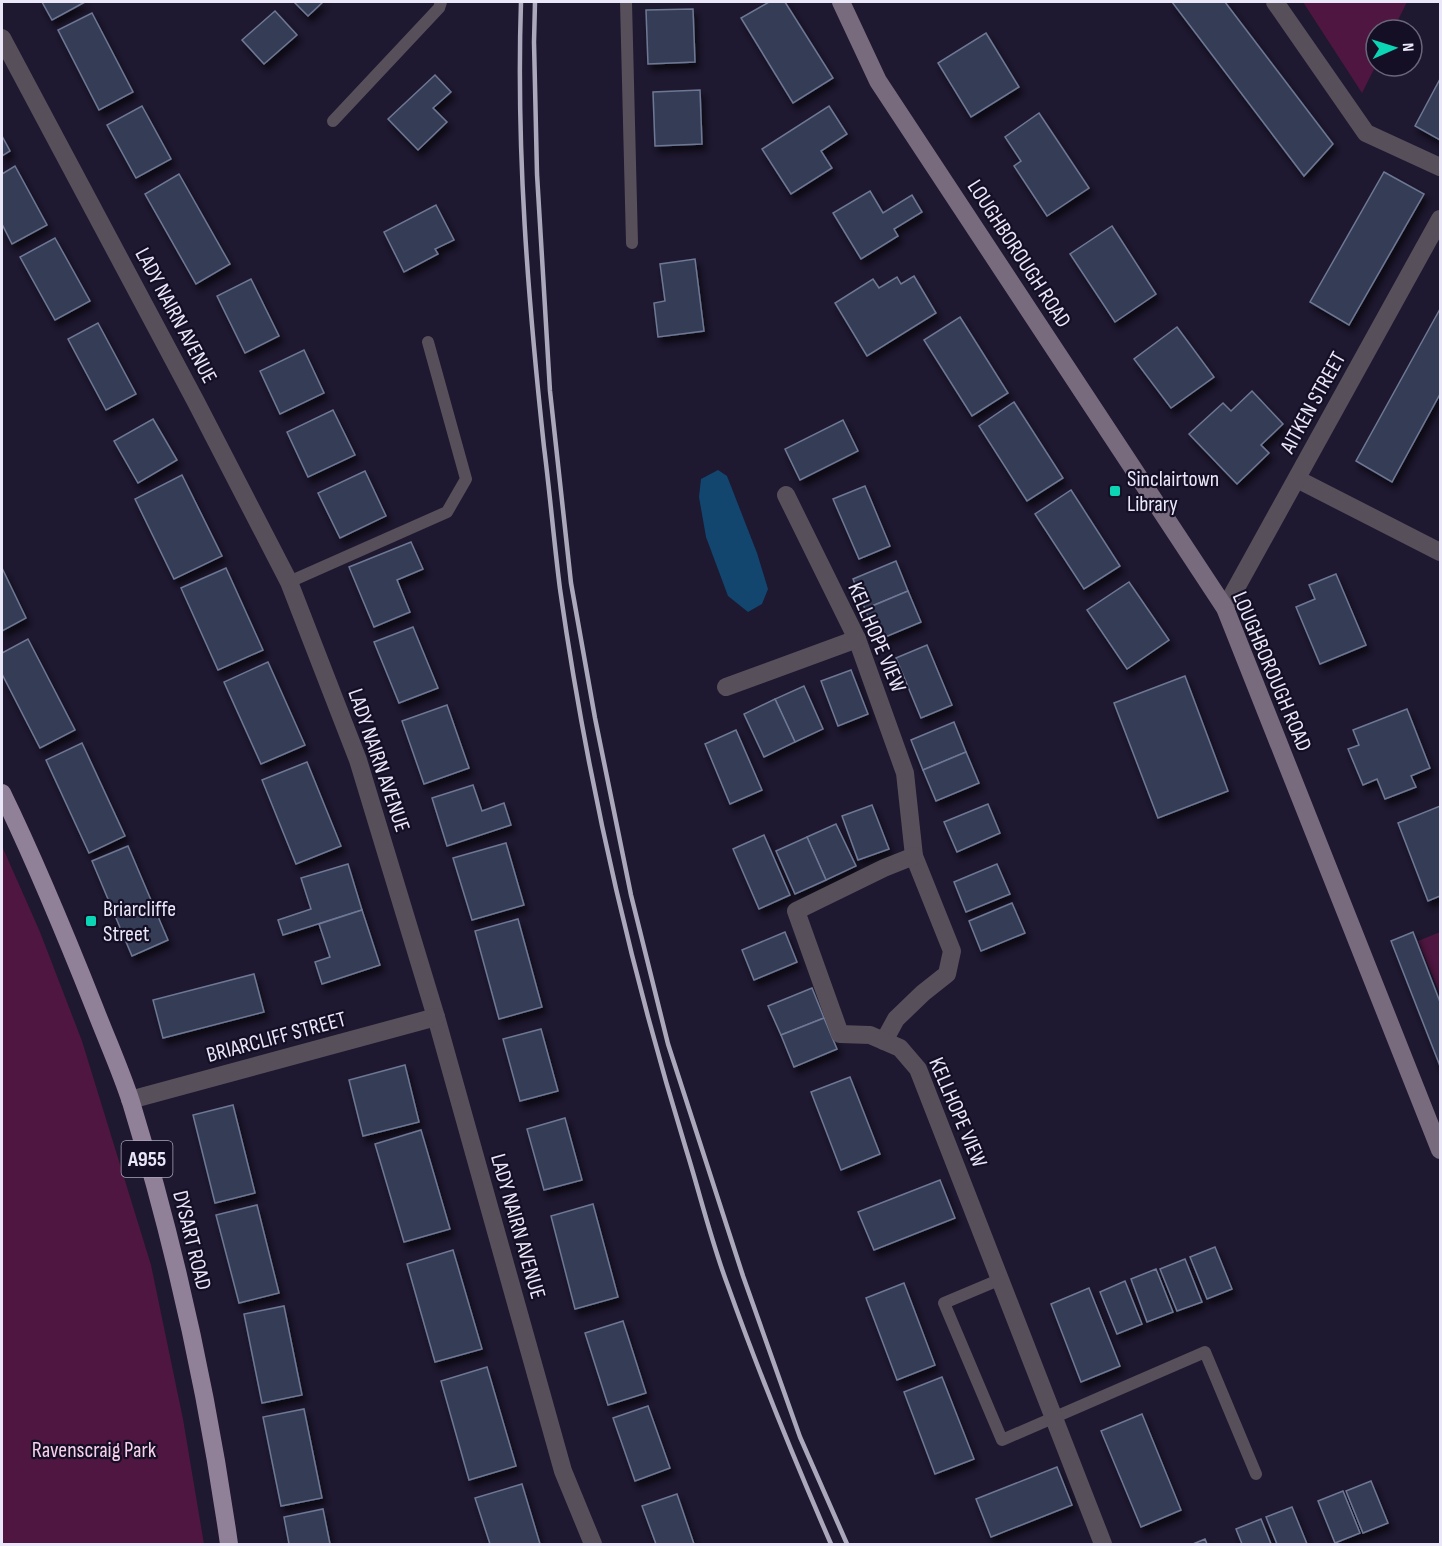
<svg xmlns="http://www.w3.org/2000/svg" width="1442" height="1546" font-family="'Sofia Sans Condensed',sans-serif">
<defs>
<filter id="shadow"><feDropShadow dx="3.5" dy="6" stdDeviation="3" flood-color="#0009"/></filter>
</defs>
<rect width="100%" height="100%" fill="#1e1830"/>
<!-- green -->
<g fill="#4e1640">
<polygon points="1303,2 1407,2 1393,30 1376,30 1376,65 1362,93"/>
<polygon points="2,846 40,932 82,1041 151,1265 183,1419 204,1544 2,1544"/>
<polygon points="1440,932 1440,994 1418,941"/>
</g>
<!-- water -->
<polygon fill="#12466e" points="718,470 727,476 757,553 768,589 762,604 748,612 728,596 706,537 699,497 701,479"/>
<!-- building -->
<g fill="#343d56" stroke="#6e7894" stroke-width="1.5" filter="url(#shadow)">
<polygon points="42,2 85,2 52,20"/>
<polygon points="294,2 323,2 308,16"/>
<polygon points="769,2 785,2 833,78 793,103 741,18"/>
<polygon points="1172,2 1225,2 1333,144 1304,176"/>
<polygon points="693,9 695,62 648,64 646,10"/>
<polygon points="275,11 297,35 264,64 242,40"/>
<polygon points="92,13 133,92 99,110 58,30"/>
<polygon points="986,33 1019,87 971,117 938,63"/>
<polygon points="435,75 451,92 433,108 447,122 418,150 388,119"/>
<polygon points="1440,79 1440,140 1415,126"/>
<polygon points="700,90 702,144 655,146 653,92"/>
<polygon points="142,106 171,159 136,178 107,125"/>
<polygon points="829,106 847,134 821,151 832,168 791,194 762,149"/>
<polygon points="1039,113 1089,188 1047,216 1014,166 1021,161 1005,137"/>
<polygon points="2,136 10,151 2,156"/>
<polygon points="15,166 47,225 12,244 2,224 2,174"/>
<polygon points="1384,172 1424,194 1349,325 1310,302"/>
<polygon points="179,174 230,264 196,284 145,194"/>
<polygon points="870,191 883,213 912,195 922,212 894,229 898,236 861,259 833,213"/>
<polygon points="436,205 454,240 435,249 438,254 404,272 384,232"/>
<polygon points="1112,226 1156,294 1115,322 1070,254"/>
<polygon points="55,238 90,301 55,320 20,257"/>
<polygon points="695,259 704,331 658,337 654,303 665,301 660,264"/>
<polygon points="914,276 936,313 867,356 835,303 873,279 879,288 897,277 901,284"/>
<polygon points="251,279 279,336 245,353 217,296"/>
<polygon points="1440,309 1440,394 1392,482 1356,461"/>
<polygon points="960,317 1008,393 972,416 924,340"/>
<polygon points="98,323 136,394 106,410 68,339"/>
<polygon points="1177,327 1214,377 1171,408 1134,359"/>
<polygon points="304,350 324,393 280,414 260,371"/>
<polygon points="1252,391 1283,424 1261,445 1269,453 1237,484 1189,434 1223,403 1231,411"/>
<polygon points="1014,402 1063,478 1027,501 979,426"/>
<polygon points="333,410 355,455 308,477 287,432"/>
<polygon points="153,419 177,460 138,483 114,441"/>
<polygon points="843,420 858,451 800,480 785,449"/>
<polygon points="365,471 386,516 340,538 318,493"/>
<polygon points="182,475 222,556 174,579 135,499"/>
<polygon points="865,486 890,546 859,559 833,499"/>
<polygon points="1071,490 1120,566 1084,589 1035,514"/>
<polygon points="411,542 423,569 397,580 410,612 374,627 349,567"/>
<polygon points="896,561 908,591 865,609 853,579"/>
<polygon points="2,568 26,618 2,631"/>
<polygon points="226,568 263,650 218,670 181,588"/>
<polygon points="1336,574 1366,645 1320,664 1296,607 1315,599 1309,585"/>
<polygon points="1129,582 1169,640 1127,669 1087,610"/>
<polygon points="908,591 921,622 878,640 865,609"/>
<polygon points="413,627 438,688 399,703 374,642"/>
<polygon points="28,639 75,730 40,748 2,674 2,653"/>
<polygon points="927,645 952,705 921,718 896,658"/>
<polygon points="268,662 305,745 261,764 224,682"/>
<polygon points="851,670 868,714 838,726 821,681"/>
<polygon points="1185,676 1228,791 1158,818 1114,703"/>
<polygon points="804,686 823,729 795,742 775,699"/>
<polygon points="775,699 795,742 764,757 744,714"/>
<polygon points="447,705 469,768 424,784 402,721"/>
<polygon points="1407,709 1430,768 1411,776 1416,787 1385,799 1377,779 1363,785 1348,749 1359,745 1353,730"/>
<polygon points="954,722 966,752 923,770 911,740"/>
<polygon points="736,730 762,790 730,804 705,744"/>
<polygon points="82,743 125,836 89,853 46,760"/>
<polygon points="966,752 979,783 936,801 923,770"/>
<polygon points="307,762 341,846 296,864 262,780"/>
<polygon points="473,785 482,811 504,803 511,825 447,846 432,798"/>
<polygon points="988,804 1000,833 957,852 944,822"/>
<polygon points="872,805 889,849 858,860 842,816"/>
<polygon points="1440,806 1440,896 1428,901 1398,823"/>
<polygon points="836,824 856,866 826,880 807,837"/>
<polygon points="764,835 790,895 759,909 733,849"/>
<polygon points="807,837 826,880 795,894 776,851"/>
<polygon points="506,843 524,905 472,920 453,858"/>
<polygon points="128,846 168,940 132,956 92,861"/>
<polygon points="348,864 362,910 283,935 278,920 311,909 301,878"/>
<polygon points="997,864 1010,894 966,912 954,882"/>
<polygon points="1012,903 1025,933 981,951 969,921"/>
<polygon points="362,910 380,965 322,984 315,962 330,957 319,924"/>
<polygon points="518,919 542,1007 499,1019 475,931"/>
<polygon points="785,932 797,962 754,980 742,950"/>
<polygon points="1413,932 1440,1002 1440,1066 1391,941"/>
<polygon points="254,974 264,1012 163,1038 153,1000"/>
<polygon points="812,988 824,1018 781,1035 768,1006"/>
<polygon points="824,1018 837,1049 794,1067 781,1035"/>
<polygon points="541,1029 558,1091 520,1101 503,1039"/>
<polygon points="405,1065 419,1122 363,1136 349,1080"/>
<polygon points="850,1077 880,1154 841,1170 811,1092"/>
<polygon points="233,1105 255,1193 215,1203 193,1115"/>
<polygon points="565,1118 582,1180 544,1190 527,1129"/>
<polygon points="421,1130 450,1229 404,1242 375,1144"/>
<polygon points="940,1180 955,1218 874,1250 858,1212"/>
<polygon points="593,1204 618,1297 575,1309 551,1216"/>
<polygon points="257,1205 279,1293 239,1303 216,1215"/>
<polygon points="1215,1247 1232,1289 1207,1299 1190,1257"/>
<polygon points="453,1250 482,1349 435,1362 407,1264"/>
<polygon points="1185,1259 1202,1302 1177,1311 1160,1269"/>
<polygon points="1156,1269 1173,1312 1147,1322 1131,1279"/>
<polygon points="1125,1281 1142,1324 1117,1334 1100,1292"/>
<polygon points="904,1283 935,1365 897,1380 866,1298"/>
<polygon points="1089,1288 1120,1366 1081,1382 1051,1304"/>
<polygon points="284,1306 302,1395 262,1403 244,1314"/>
<polygon points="623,1321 646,1393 608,1405 585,1333"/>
<polygon points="487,1367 516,1466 469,1480 441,1381"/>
<polygon points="942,1377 974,1459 935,1474 904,1392"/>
<polygon points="648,1406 670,1468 635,1481 613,1418"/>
<polygon points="304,1409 322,1498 281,1506 263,1417"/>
<polygon points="1142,1414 1181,1510 1141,1527 1101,1431"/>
<polygon points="1057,1467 1072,1505 991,1537 976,1499"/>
<polygon points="1371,1481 1388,1523 1363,1533 1346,1491"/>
<polygon points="522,1484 540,1544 490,1544 475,1498"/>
<polygon points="1343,1491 1360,1533 1335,1543 1318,1501"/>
<polygon points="677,1494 694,1544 656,1544 642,1506"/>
<polygon points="1292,1507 1307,1544 1277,1544 1266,1517"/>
<polygon points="323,1509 330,1544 289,1544 284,1517"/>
<polygon points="1261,1519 1271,1544 1242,1544 1236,1529"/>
<polygon points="1205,1539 1207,1544 1193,1544"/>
</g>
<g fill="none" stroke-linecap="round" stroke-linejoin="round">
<!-- lane -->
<g stroke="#574f5a" stroke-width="12">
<polyline points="626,2 632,243"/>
<polyline points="333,121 439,8 441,2"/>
<polyline points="289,582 447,512 466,479 428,342"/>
<polyline points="1001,1279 944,1303 1002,1440 1205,1352 1256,1474"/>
</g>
<!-- street -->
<g stroke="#574f5a" stroke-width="18">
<polyline points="1275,2 1366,133 1440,167"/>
<polyline points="2,38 196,402 289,582 358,760 436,1017 563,1471 593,1544"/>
<polyline points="1297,479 1440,552"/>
<polyline points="786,495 857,639 905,773 914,856 952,951 947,974 923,993 896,1019 884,1041 900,1048 918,1069 1103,1544"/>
<polyline points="1225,608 1440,219"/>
<polyline points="726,687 857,639"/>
<polyline points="884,1041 870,1035 840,1034 796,911 884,868 914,856"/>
<polyline points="130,1100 436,1017"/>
</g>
<!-- secondary -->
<polyline stroke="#786b7d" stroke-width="18" points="841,2 878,81 1225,608 1440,1150"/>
<!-- primary -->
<path stroke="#918198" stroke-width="18" d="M2 793C36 863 66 936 95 1009 107 1040 121 1071 131 1102 175 1246 208 1396 229 1544"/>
<!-- rail -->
<g stroke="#aba8bb" stroke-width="4.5">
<path d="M521 2C516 150 528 299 544 447 550 494 554 542 560 589 587 779 630 966 686 1149 700 1194 711 1241 728 1286 759 1373 794 1459 831 1544"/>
<polyline points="535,2 534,42 537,174 550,391 571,583 595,718 631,895 668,1044 743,1276 800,1437 847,1544"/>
</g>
</g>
<!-- markers -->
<g fill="#0cd5b5" stroke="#150f26" stroke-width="2">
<rect x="1109" y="485" width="12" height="12" rx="3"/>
<rect x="85" y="915" width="12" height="12" rx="3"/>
</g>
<g text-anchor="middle" stroke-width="4.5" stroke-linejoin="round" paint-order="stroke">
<!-- shield labels -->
<rect fill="#150f26" stroke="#aaa7b9" stroke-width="1.5" x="121.5" y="1141" width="51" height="36" rx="4.5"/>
<g font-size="21" font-weight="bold" fill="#eae8f8">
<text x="147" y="1166">A955</text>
</g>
<!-- street labels -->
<g font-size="22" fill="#eae8f8" stroke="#150f26">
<text transform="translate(1020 253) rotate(57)" y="8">LOUGHBOROUGH ROAD</text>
<text transform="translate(177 315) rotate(62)" y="8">LADY NAIRN AVENUE</text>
<text transform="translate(1312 402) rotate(-61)" y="8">AITKEN STREET</text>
<text transform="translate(878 637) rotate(67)" y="8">KELLHOPE VIEW</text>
<text transform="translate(1273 671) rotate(67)" y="8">LOUGHBOROUGH ROAD</text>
<text transform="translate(380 760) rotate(71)" y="8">LADY NAIRN AVENUE</text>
<text transform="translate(276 1036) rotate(-15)" y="8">BRIARCLIFF STREET</text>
<text transform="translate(959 1112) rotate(67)" y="8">KELLHOPE VIEW</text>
<text transform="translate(519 1226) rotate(74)" y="8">LADY NAIRN AVENUE</text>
<text transform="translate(193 1240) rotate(76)" y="8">DYSART ROAD</text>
</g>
<!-- poi labels -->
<g font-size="22" fill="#eae8f8" stroke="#150f26" text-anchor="start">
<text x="1127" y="486">Sinclairtown<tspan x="1127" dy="25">Library</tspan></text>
<text x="103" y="916">Briarcliffe<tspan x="103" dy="25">Street</tspan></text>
</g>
<!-- park labels -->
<g font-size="22" fill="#f8d0ea" stroke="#150f26">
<text x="94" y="1457">Ravenscraig Park</text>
</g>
</g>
<!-- border -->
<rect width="1442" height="1546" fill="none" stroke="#eae8f8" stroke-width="6"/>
<!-- north arrow -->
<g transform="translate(1394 48) rotate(87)"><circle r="28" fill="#150f26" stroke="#6a667a" stroke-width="1.5"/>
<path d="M0-4.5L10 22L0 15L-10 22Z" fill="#0cd5b5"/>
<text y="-9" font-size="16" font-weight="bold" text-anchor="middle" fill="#eae8f8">N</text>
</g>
</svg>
